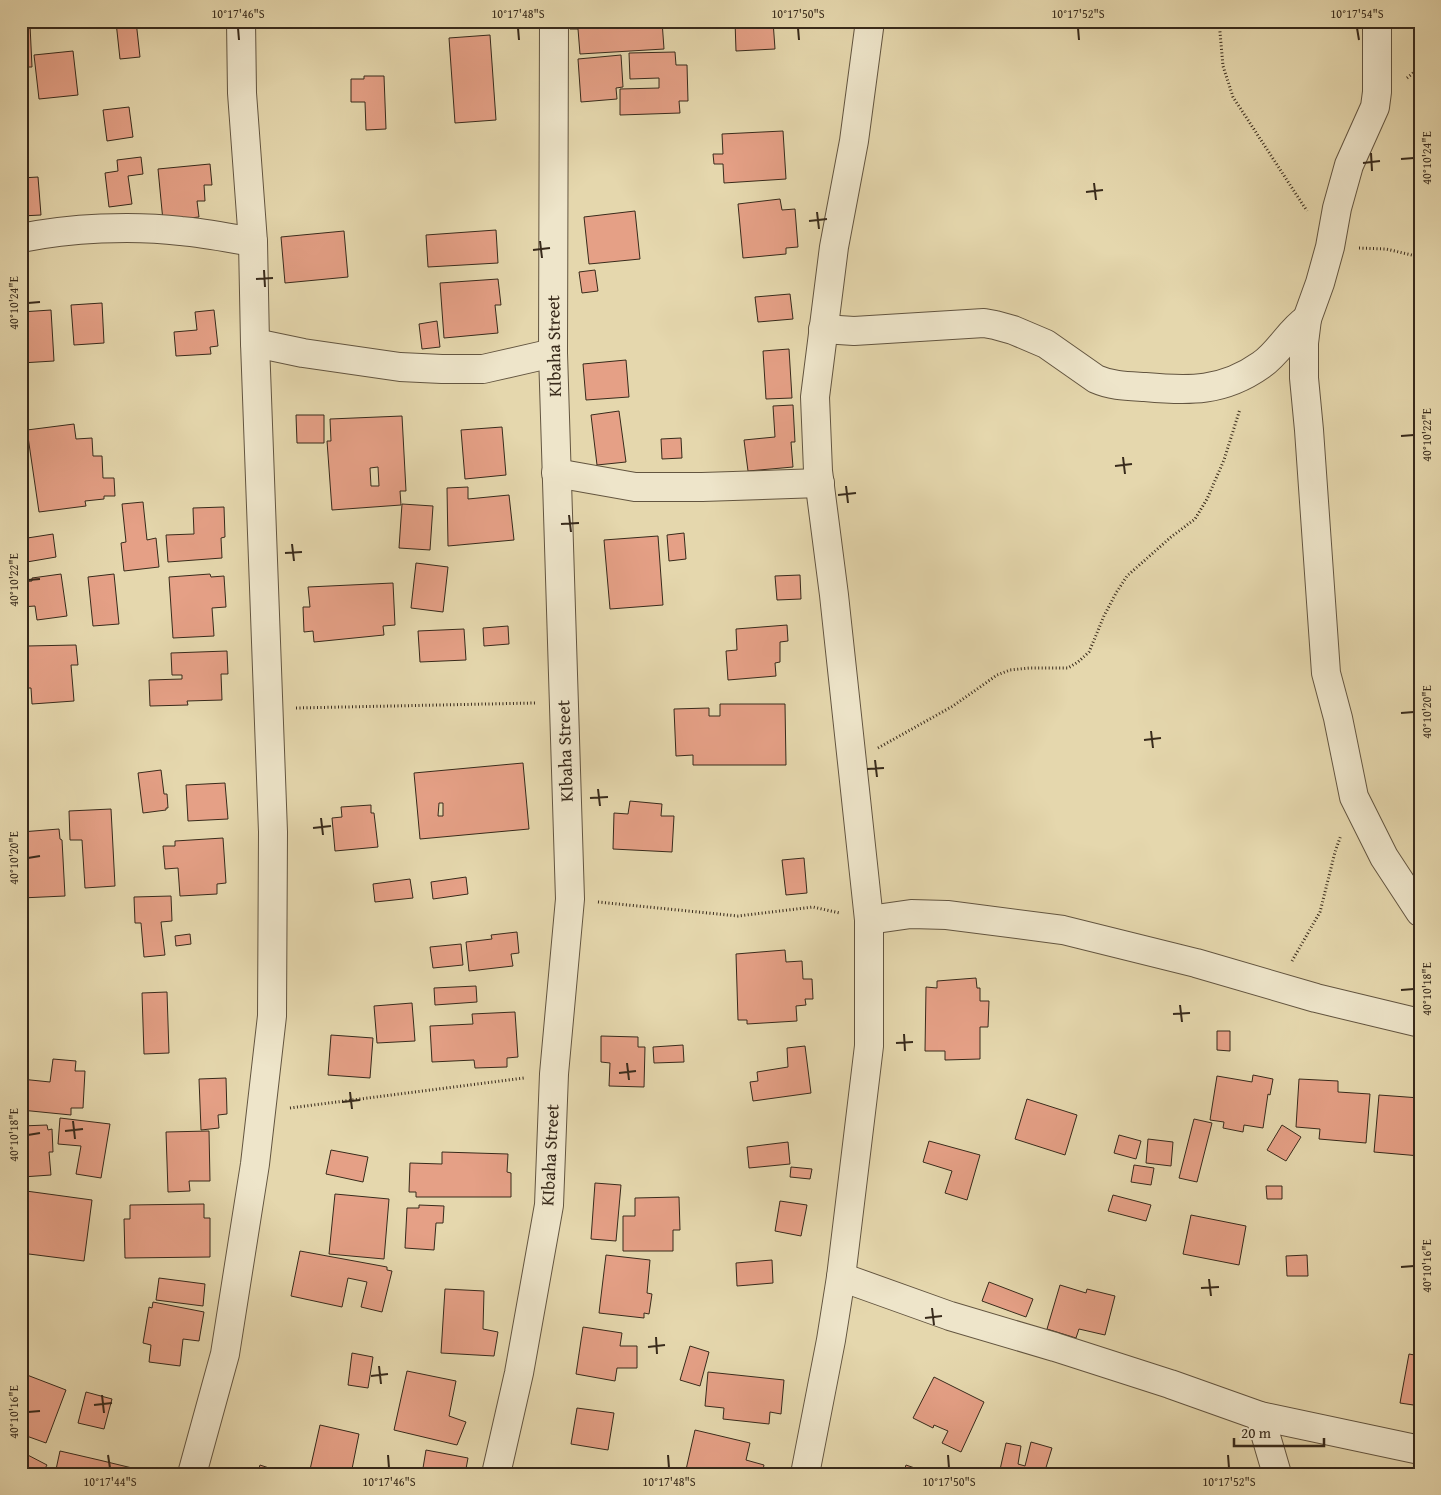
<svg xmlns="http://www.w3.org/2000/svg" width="1441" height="1495" font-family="'Gentium Book Plus',serif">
<rect width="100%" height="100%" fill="#e5d7ad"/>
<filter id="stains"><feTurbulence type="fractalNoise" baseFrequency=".004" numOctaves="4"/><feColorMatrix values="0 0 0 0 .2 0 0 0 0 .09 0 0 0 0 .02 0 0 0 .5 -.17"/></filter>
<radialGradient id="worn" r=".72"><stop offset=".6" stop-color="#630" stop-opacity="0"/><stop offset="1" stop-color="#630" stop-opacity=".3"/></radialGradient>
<!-- building -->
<g fill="#e5a086" stroke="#382a1b" fill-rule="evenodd">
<polygon points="136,21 140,57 120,59 116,22"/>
<polygon points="570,21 662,21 664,49 580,54 578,29 570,29"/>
<polygon points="735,21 773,21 775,49 736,51"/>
<polygon points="21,25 30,25 32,67 21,67"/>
<polygon points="490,35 496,120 455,123 449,38"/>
<polygon points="73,51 78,95 39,99 34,55"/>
<polygon points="675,52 676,65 687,65 688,101 679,101 680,113 620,115 620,89 659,88 659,78 630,79 629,53"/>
<polygon points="621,55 623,87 616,88 617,99 581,102 578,59"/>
<polygon points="364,76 384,76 386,129 366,130 365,102 351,102 351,79 364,79"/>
<polygon points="129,107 133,137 107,141 103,110"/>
<polygon points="783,131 786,179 724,183 723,164 714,164 713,154 723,154 722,134"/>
<polygon points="141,157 143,174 128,176 132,204 109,207 105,173 118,171 117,160"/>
<polygon points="210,164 212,185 204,185 205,201 197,201 199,217 163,221 158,169"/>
<polygon points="38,177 41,215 21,216 21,178"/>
<polygon points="780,199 782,210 795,209 798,247 786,248 786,254 743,258 738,204"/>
<polygon points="635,211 640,259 589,264 584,217"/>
<polygon points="496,230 498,263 428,267 426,235"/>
<polygon points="344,231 348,277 285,283 281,237"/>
<polygon points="595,270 598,291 582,293 579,272"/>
<polygon points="498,279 501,305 495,305 498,333 444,338 440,283"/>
<polygon points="790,294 793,319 758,322 755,297"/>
<polygon points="102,303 104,343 74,345 71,305"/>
<polygon points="51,310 54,361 21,363 21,312"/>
<polygon points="214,310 218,346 210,347 211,354 176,356 174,332 197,330 195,312"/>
<polygon points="437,321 440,347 422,349 419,324"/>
<polygon points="789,349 792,398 766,399 763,351"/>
<polygon points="626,360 629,397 586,400 583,364"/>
<polygon points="793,405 795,442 791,442 793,467 748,471 744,440 775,437 773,406"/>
<polygon points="619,411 626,462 597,465 591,415"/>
<polygon points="296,415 324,415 324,443 297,443"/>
<path d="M402 416 406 491H400L401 505 332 510 327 441H331L330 419ZM378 467 379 486H371L370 468Z"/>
<polygon points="74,424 76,439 92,438 93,456 102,456 103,478 114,478 115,496 104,496 104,499 85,501 86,506 39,512 27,430"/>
<polygon points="502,427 506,475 465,479 461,430"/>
<polygon points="681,438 682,458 662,459 661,439"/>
<polygon points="468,487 468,499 509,495 514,540 448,546 447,488"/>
<polygon points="143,502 147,540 156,538 159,567 124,571 121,543 126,542 122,504"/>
<polygon points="402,504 433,506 430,550 399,548"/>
<polygon points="224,507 225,537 221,538 222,558 168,562 166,535 194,534 193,508"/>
<polygon points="684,533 686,559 669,561 667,535"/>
<polygon points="53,534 56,557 21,563 21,539"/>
<polygon points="658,536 663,605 610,609 604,540"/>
<polygon points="416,563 448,567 443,612 411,608"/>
<polygon points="61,574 67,616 37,620 35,606 21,607 21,582 32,581 32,578"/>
<polygon points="114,574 119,624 93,626 88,577"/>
<polygon points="210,574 211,577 224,576 226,607 212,608 214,636 173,638 169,577"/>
<polygon points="800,575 801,599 777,600 775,576"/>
<polygon points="393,583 395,625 383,626 384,635 314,642 313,631 304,632 303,607 310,607 308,587"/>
<polygon points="787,625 788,641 780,642 780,662 775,663 776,676 728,680 726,651 737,650 736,629"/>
<polygon points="508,626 509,644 484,646 483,628"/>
<polygon points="464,629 466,660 420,662 418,631"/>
<polygon points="76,645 78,665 71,665 74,701 32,704 31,688 22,688 21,681 21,655 28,655 27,646"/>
<polygon points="227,651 228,674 221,674 222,700 187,701 188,705 150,706 149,680 182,679 182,675 172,675 171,653"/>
<polygon points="720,704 785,704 786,765 693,765 693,755 676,756 674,709 709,708 709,716 720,716"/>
<path d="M523 763 529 829 420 839 414 773ZM439 803H443V816H438Z"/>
<polygon points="161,770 164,794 167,794 168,808 166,808 166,810 143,813 138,773"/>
<polygon points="225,783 228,819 188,821 186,785"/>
<polygon points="630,801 662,804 661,816 674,816 672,852 613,849 614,813 628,814"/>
<polygon points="371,805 371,813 374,813 378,847 335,851 332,818 342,817 341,807"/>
<polygon points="111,809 115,886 85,888 82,840 70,840 69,811"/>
<polygon points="59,829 60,839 62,840 65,896 21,898 21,832"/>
<polygon points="223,838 226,883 217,884 217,894 180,896 178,868 165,869 163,846 175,846 175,841"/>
<polygon points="804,858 807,893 786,895 782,860"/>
<polygon points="466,877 468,894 433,899 431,882"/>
<polygon points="410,879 413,898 375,902 373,884"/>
<polygon points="171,896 172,921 161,922 165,955 144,957 141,923 135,923 134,897"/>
<polygon points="517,932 519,953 511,954 513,966 469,971 466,942 492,939 491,935"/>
<polygon points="190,934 191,944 176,946 175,936"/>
<polygon points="461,944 463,965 433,968 430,947"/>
<polygon points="785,950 786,962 802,961 803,979 812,979 813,999 805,999 806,1005 796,1006 797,1021 747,1024 747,1020 738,1020 736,954"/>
<polygon points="976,978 977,988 980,988 980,1001 989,1001 988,1027 980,1027 980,1059 945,1060 945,1051 925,1051 926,987 937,988 937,981"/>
<polygon points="476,986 477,1002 435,1005 434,988"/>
<polygon points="167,992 169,1053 144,1054 142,993"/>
<polygon points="412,1003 415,1041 377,1043 374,1006"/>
<polygon points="515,1012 518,1057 507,1058 507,1067 475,1068 474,1060 432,1062 430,1026 473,1024 472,1014"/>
<polygon points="1217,1031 1230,1031 1230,1051 1217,1050"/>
<polygon points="331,1035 373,1038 370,1078 328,1075"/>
<polygon points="601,1036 638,1037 638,1047 645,1047 644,1087 609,1086 610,1063 601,1062"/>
<polygon points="683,1045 684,1062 654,1063 653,1047"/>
<polygon points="805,1046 811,1093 753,1101 750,1082 758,1081 757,1072 788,1067 787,1048"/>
<polygon points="53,1059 76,1061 75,1071 85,1071 83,1108 71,1108 71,1115 21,1110 21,1079 50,1082"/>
<polygon points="1253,1075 1273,1079 1270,1095 1268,1094 1263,1128 1244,1125 1243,1132 1223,1128 1224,1122 1210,1120 1217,1076 1252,1082"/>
<polygon points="226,1078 227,1114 218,1115 219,1128 201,1130 199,1079"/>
<polygon points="1299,1079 1338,1081 1338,1092 1370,1094 1366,1143 1319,1139 1320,1129 1296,1127"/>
<polygon points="1379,1095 1420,1098 1420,1156 1374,1152"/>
<polygon points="1027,1099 1077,1115 1065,1155 1015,1139"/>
<polygon points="60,1118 110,1124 101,1178 76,1174 81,1146 58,1144"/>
<polygon points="1194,1119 1212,1123 1197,1182 1179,1178"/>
<polygon points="47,1125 48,1130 52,1129 53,1152 49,1152 51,1175 22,1177 21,1126"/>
<polygon points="1282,1125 1301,1137 1286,1161 1267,1150"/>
<polygon points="209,1131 210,1181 189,1181 190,1191 168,1192 166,1132"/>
<polygon points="1119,1135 1141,1141 1136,1159 1114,1153"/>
<polygon points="1148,1139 1173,1142 1171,1166 1146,1163"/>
<polygon points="929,1141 980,1155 967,1200 945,1193 952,1171 923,1162"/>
<polygon points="788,1142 790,1164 749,1168 747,1147"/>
<polygon points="331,1150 368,1157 363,1182 326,1174"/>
<polygon points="442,1152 508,1154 507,1172 511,1173 511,1197 416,1197 416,1192 409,1192 410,1163 442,1164"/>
<polygon points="1134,1165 1154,1168 1151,1185 1131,1182"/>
<polygon points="791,1167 812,1169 810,1179 790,1177"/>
<polygon points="595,1183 621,1185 616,1241 591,1239"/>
<polygon points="1266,1186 1282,1186 1282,1199 1267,1199"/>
<polygon points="26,1191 92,1200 84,1261 21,1253 21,1197 26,1197"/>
<polygon points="335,1194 389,1199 384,1259 329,1254"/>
<polygon points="1113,1195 1151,1205 1146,1221 1108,1211"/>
<polygon points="679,1197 680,1230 673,1230 673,1251 623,1251 623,1216 635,1216 635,1198"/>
<polygon points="780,1201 807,1205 801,1236 775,1231"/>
<polygon points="204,1204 204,1218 210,1218 210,1257 125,1258 124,1219 130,1219 130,1205"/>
<polygon points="419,1205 444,1206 443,1223 436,1223 434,1250 405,1248 407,1208 419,1208"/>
<polygon points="1191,1215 1246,1226 1239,1265 1183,1254"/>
<polygon points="300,1251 387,1267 387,1270 392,1271 382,1312 361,1307 367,1282 348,1278 342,1307 291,1296"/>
<polygon points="606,1255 650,1260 647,1293 652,1294 649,1314 644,1313 644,1318 599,1313"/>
<polygon points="1307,1255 1308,1276 1287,1276 1286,1256"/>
<polygon points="772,1260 773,1283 737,1286 736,1263"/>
<polygon points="159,1278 205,1284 203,1306 156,1300"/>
<polygon points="989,1282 1033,1299 1026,1317 982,1301"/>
<polygon points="1060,1285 1086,1293 1087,1289 1115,1296 1105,1335 1079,1329 1076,1338 1047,1329"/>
<polygon points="445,1289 484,1291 483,1329 498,1332 494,1356 441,1353"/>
<polygon points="153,1302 204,1312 199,1341 183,1339 180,1366 149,1362 151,1345 143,1343 149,1307 152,1308"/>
<polygon points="583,1327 622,1333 620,1346 637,1346 637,1368 617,1368 615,1381 576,1374"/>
<polygon points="690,1346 709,1352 700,1386 680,1380"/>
<polygon points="352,1353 373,1357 368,1388 348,1385"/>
<polygon points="1409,1354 1420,1356 1420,1406 1400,1403"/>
<polygon points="407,1371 456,1381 449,1416 466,1422 457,1445 394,1430"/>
<polygon points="708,1372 784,1380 781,1414 770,1412 769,1424 723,1419 724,1408 705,1406"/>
<polygon points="21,1375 25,1377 27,1375 66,1390 46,1443 21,1434"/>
<polygon points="934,1377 984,1402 961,1452 942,1443 948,1431 934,1425 933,1428 913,1418"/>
<polygon points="86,1392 112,1399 104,1429 78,1423"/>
<polygon points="577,1408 614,1413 608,1450 571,1444"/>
<polygon points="320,1425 359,1434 351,1474 309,1474"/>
<polygon points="695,1430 750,1443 746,1460 764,1465 762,1474 685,1474"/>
<polygon points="1031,1442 1052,1448 1044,1474 999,1474 1006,1443 1021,1446 1018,1464 1025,1466"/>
<polygon points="426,1450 468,1458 465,1474 422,1474"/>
<polygon points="60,1451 99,1460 157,1474 55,1474"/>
<polygon points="22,1452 47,1465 42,1474 21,1474"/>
<polygon points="260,1465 287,1474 257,1474"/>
<polygon points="906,1465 932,1474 903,1474"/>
</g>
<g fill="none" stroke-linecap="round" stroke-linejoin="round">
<defs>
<g id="minor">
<polyline points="1377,21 1377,92 1375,107 1349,165 1337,208 1330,247 1320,283 1307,319 1304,343 1304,378 1309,430 1326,673 1338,718 1354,797 1384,857 1420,912"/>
<path d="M21 238C70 228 132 225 181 231 205 233 229 238 253 242"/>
<path d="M823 329 854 331 984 323 995 325 1013 330 1046 344 1096 379C1112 386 1127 386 1145 387 1189 391 1223 392 1261 365 1279 353 1289 331 1307 319"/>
<polyline points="255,343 303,353 400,367 442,369 483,369 553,353"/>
<polyline points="556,473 635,487 702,487 820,483"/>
<polyline points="869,920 911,914 947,915 1063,930 1196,963 1316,998 1420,1023"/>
<polyline points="841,1277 950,1316 1055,1347 1170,1384 1260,1416 1420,1450"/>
<polyline points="1260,1416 1277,1474"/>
<polyline points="192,1474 225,1354 255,1164 272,1016 273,832 255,343 253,242 242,93 241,21"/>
<polyline points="496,1474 519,1373 549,1205 554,1074 570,899 553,353 554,21"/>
<polyline points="805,1474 831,1340 841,1277 869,1046 869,920 834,595 818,471 815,397 834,247 854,141 870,21"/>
</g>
</defs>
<!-- minor casing -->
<use href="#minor" stroke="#635540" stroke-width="30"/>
<!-- path -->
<g stroke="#382a1b" stroke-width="3" stroke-dasharray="1 2.5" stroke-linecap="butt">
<polyline points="1219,21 1223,66 1233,97 1307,211"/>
<polyline points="1407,78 1420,67"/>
<polyline points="1359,248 1386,249 1420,257"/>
<polyline points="296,708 535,703"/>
<polyline points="878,748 953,706 997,675 1010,670 1029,668 1068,668 1078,662 1089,652 1104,616 1116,593 1127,576 1171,537 1195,519 1207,499 1224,460 1240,409"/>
<polyline points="598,902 738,916 813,907 840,913"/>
<polyline points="1292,961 1320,912 1335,852 1341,835"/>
<polyline points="290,1108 524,1078"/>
</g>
<!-- minor -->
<use href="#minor" stroke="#eee5ca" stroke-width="28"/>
</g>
<!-- ticks -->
<path fill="none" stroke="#382a1b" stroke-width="2" d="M238 28 239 40M518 28 519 40M798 28 799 40M1078 28 1079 40M1357 28 1359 40M1371 153 1372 171M1401 159 1414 158M1363 163 1380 161M1094 183 1096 200M1086 192 1103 190M817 212 819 229M809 221 827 219M540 241 542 258M533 250 550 248M264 270 265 287M256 279 273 278M28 303 40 302M1401 436 1414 435M1123 457 1125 474M1115 466 1132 464M846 486 848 503M838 495 856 493M569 515 571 532M561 524 579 523M292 544 294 561M285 553 302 552M28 580 40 579M1401 713 1414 712M1151 731 1153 748M1144 740 1161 738M875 760 877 777M867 769 884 768M598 789 600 806M590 798 608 797M321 818 323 835M313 828 331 826M28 858 40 856M1401 990 1414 989M1180 1005 1182 1022M1173 1014 1190 1013M904 1034 905 1051M896 1043 913 1042M627 1063 629 1080M619 1073 636 1071M350 1092 352 1109M342 1102 360 1100M73 1121 75 1139M65 1131 83 1129M28 1135 40 1133M1401 1267 1414 1266M1209 1279 1211 1296M1201 1288 1219 1287M932 1308 934 1325M925 1318 942 1316M656 1337 657 1354M648 1347 665 1345M379 1366 381 1384M371 1376 388 1374M102 1395 104 1413M94 1405 112 1403M28 1412 40 1411M108 1455 110 1468M388 1455 389 1468M668 1455 669 1468M948 1455 949 1468M1228 1455 1229 1468"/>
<g text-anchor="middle" stroke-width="4" stroke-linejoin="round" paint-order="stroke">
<!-- street labels -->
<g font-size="18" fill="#382a1b" stroke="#eee5ca">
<text transform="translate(554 346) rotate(-91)" y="6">KIbaha Street</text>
<text transform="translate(565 751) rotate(-92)" y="6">KIbaha Street</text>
<text transform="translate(550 1155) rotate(-87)" y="6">KIbaha Street</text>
</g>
</g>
<!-- margin -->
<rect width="1441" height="1495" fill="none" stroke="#e5d7ad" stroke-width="55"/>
<!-- scale -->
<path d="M1234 1438v8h90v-8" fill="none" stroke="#382a1b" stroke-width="2.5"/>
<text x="1241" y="1438" font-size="15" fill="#382a1b" stroke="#eee5ca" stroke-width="4" paint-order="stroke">20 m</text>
<rect x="28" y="28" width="1386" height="1440" fill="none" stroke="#382a1b" stroke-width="2"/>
<g font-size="12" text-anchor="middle" fill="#382a1b">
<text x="238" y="18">10°17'46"S</text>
<text x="518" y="18">10°17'48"S</text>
<text x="798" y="18">10°17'50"S</text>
<text x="1078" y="18">10°17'52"S</text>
<text x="1357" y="18">10°17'54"S</text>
<text transform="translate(1427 158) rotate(-90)" y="4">40°10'24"E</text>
<text transform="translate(14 303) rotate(-90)" y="4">40°10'24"E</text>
<text transform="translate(1427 435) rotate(-90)" y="4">40°10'22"E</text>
<text transform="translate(14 580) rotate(-90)" y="4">40°10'22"E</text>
<text transform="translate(1427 712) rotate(-90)" y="4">40°10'20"E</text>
<text transform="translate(14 858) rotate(-90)" y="4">40°10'20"E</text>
<text transform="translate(1427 989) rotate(-90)" y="4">40°10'18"E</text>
<text transform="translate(14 1135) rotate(-90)" y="4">40°10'18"E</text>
<text transform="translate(1427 1266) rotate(-90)" y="4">40°10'16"E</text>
<text transform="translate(14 1412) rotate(-90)" y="4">40°10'16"E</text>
<text x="110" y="1486">10°17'44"S</text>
<text x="389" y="1486">10°17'46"S</text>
<text x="669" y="1486">10°17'48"S</text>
<text x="949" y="1486">10°17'50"S</text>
<text x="1229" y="1486">10°17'52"S</text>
</g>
<rect width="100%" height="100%" filter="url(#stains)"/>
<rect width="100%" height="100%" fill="url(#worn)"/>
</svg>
